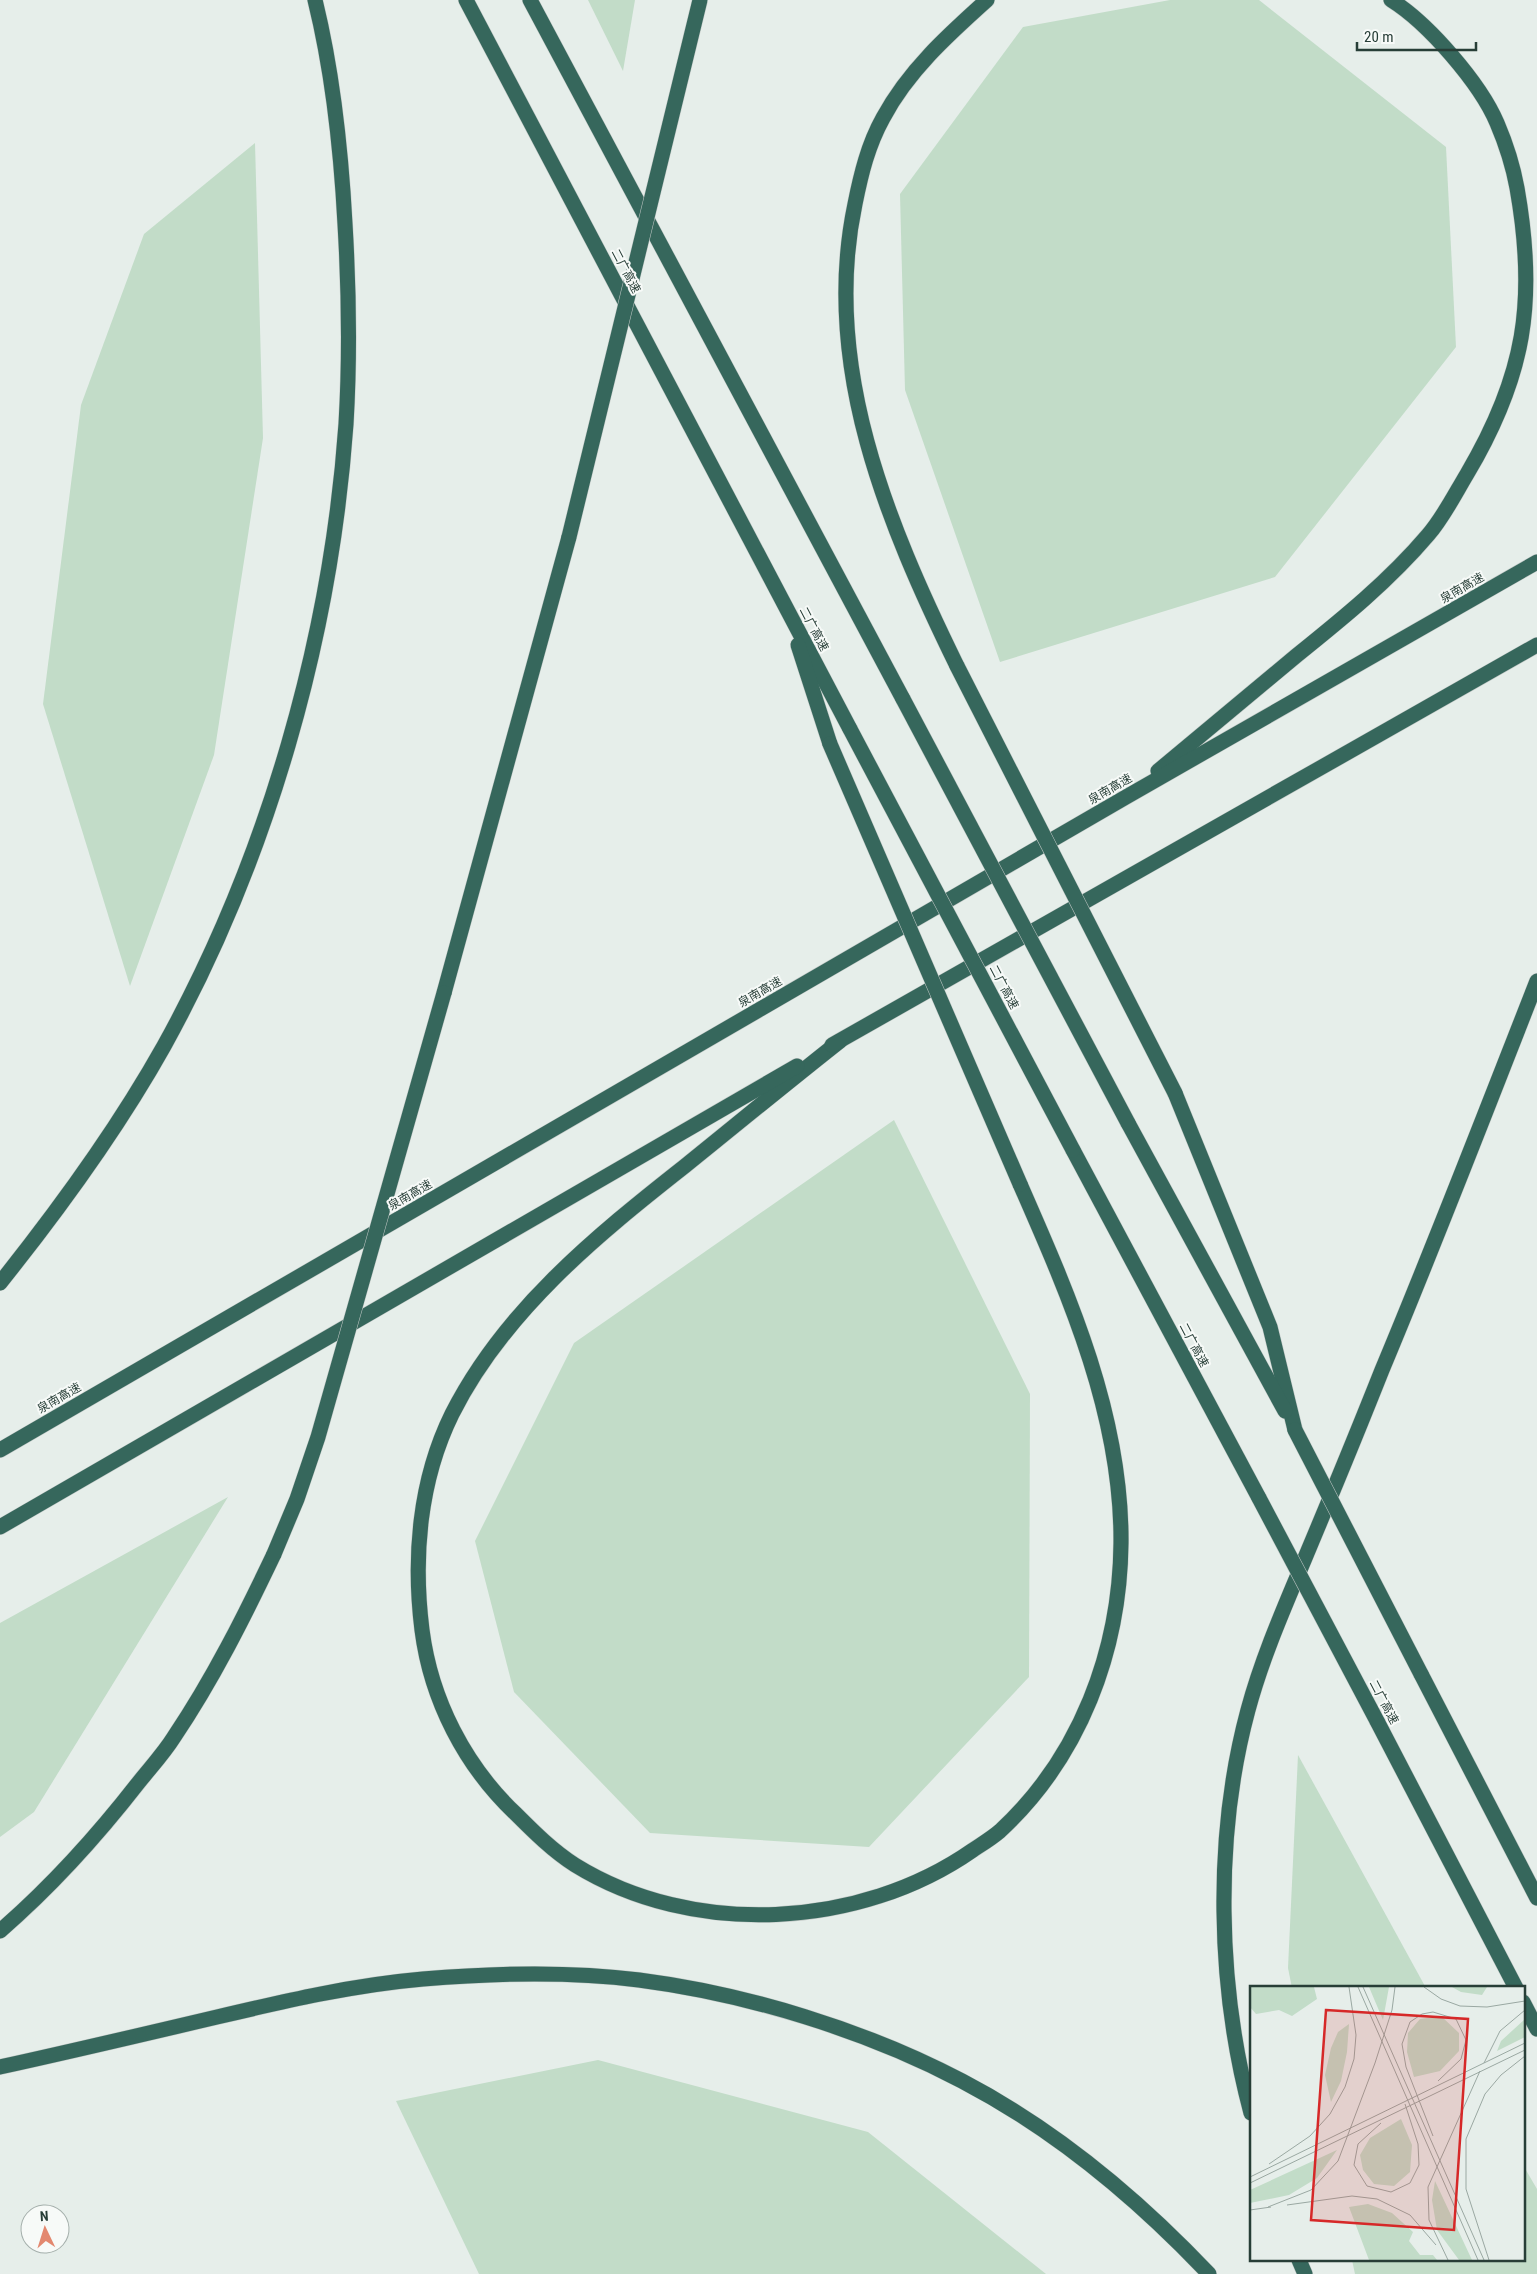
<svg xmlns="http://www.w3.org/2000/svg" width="1537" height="2274" font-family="'Roboto Condensed','Noto Sans SC',sans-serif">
<rect width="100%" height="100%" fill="#e6eeea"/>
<!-- green -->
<g fill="#c2dcc8">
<polygon points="588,0 635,0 623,71"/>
<polygon points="1170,0 1259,0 1446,147 1456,347 1275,577 1000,662 905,390 900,194 1023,27"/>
<polygon points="255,143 263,438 214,755 130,986 43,704 81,405 144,234"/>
<polygon points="894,1120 1030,1394 1029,1677 869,1847 650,1833 514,1692 475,1541 574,1343"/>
<polygon points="228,1497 34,1812 0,1837 0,1623"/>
<polygon points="1298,1755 1426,1988 1292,1988 1288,1968"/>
<polygon points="598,2060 868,2132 1046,2274 479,2274 396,2101"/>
<polygon points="1523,2165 1537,2189 1537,2274 1355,2274 1352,2260 1523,2260"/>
</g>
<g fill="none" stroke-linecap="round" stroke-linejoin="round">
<defs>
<g id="highway">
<polyline points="466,0 850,729"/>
<polyline points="530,0 903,699"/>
<polyline points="798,645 830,744"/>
<path d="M957 666C887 523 821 365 855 204 861 174 868 145 883 118 908 71 948 35 987 0"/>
<path d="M1158 771C1204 733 1250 694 1296 656 1342 619 1389 581 1428 535 1443 518 1455 494 1467 474 1525 376 1537 301 1517 188 1513 166 1506 144 1497 123 1480 83 1428 23 1391 0"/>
<polyline points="444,993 569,537"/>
<path d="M840 1041C788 1082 737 1124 685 1166 596 1236 504 1311 452 1414 419 1481 413 1558 422 1630 431 1700 465 1766 516 1814 534 1832 553 1851 575 1865 693 1938 860 1929 973 1850 982 1844 992 1838 1000 1831 1080 1757 1120 1651 1121 1543 1122 1416 1070 1298 1020 1184"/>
<polyline points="832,1045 1537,645"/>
<polyline points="1175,1093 1270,1327 1295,1430"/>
<polyline points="1128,1123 1285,1411"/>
<polyline points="1073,1150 1259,1498"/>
<path d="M0 1283C60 1208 117 1130 164 1046 268 858 331 637 346 424 350 357 349 291 345 224 341 149 333 73 315 0"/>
<polyline points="0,1450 1126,797 1537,562"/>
<polyline points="0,1527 797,1066"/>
<polyline points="1421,1674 1537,1898"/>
<polyline points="1377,1721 1516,1988"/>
<path d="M0 1931C52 1886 97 1836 139 1782 151 1767 164 1753 174 1737 213 1679 244 1617 274 1554"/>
<polyline points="1523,2002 1537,2029"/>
<path d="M0 2067C73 2051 145 2034 217 2017 285 2001 353 1985 423 1979 494 1973 568 1971 639 1980 747 1994 865 2030 962 2081 1054 2129 1138 2199 1209 2274"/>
<path d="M1251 2113C1217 1986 1214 1836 1248 1710 1262 1658 1284 1608 1305 1558 1331 1496 1357 1433 1382 1370 1436 1241 1486 1111 1537 981"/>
<polyline points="1299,2260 1305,2274"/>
</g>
</defs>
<!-- highway casing -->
<use href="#highway" stroke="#c3c9c7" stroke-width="16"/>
<!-- highway -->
<use href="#highway" stroke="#36675c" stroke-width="15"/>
<defs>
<g id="highway-bridge">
<polyline points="569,537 700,0"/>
<polyline points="957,666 1175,1093"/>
<polyline points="903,699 1128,1123"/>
<polyline points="850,729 1073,1150"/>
<polyline points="830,744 1020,1184"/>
<polyline points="1295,1430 1421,1674"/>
<polyline points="1259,1498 1377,1721"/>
<polyline points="274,1554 297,1499 318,1437 444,993"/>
</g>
</defs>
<!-- highway-bridge casing -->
<use href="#highway-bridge" stroke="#c3c9c7" stroke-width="16" stroke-linecap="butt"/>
<!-- highway-bridge -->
<use href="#highway-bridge" stroke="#36675c" stroke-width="15"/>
</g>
<g text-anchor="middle" stroke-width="4" stroke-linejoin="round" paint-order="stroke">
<!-- street labels -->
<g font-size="12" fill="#273e37" stroke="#f7faf8">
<text transform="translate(626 271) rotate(62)" y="4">二广高速</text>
<text transform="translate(1462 588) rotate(-30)" y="4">泉南高速</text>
<text transform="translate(814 629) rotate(62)" y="4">二广高速</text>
<text transform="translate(1110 789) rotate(-30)" y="4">泉南高速</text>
<text transform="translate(1004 987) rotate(62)" y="4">二广高速</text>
<text transform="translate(760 992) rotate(-30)" y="4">泉南高速</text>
<text transform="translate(410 1195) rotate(-30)" y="4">泉南高速</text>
<text transform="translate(1194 1345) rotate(62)" y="4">二广高速</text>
<text transform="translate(59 1398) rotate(-30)" y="4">泉南高速</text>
<text transform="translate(1384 1702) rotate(62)" y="4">二广高速</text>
</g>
</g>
<!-- overview -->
<g transform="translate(1250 1986)">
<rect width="275" height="275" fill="#e6eeea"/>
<path d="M0 1H64L67 13 42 30 29 24 6 28 0 21ZM119 1H139L133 34ZM202 1H237L232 9 211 6ZM191 30 209 47V65L190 85 164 91 157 66 158 47 170 33ZM275 33V51L247 65 251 55ZM99 38 97 66 91 95 81 116 75 89 81 62 88 46ZM151 133 162 159 160 186 144 200 124 198 113 184 110 169 120 152ZM87 164 67 192 39 209 0 217V204ZM185 195 222 274H209L187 244 182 214ZM118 218 142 227 163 246 159 255 170 269H183L187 274H119L99 221Z" fill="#c2dcc8"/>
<path fill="none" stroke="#9aa8a2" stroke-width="1" d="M108 1 228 274M113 1 234 274M174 1 191 13 210 20 237 21 275 15M234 77 250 45 275 24M131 137 108 158 104 179 117 200 141 206 160 197 169 179 168 158 155 118M183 150 156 81 152 58 160 36 172 28 183 26 206 33 216 54 211 73 188 95M19 178 60 150 80 128 95 101 104 73 106 49 99 1M0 191 275 57M0 197 275 64M37 219 102 210 127 213 160 229 186 259M18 221 61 204 88 175 125 77 142 24 145 1M0 224 21 221M198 274 179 234 178 201 230 85M239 274 216 203V153L235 108 251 89 275 70"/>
<path fill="#d62828" fill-opacity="0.15" stroke="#d62828" stroke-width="2.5" d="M76 24 218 33 204 244 61 234Z"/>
<rect width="275" height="275" fill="none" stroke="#273e37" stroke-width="2.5"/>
</g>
<!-- north arrow -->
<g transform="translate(45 2229) rotate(356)"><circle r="24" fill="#f7faf8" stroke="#a4afab"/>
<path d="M0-4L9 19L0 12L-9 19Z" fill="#e3886f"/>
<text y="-8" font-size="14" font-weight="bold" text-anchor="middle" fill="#273e37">N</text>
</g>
<!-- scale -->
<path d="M1357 42v8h119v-8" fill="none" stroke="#273e37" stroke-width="2.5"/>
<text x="1364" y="42" font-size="15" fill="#273e37" stroke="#f7faf8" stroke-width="4" paint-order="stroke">20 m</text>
</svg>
